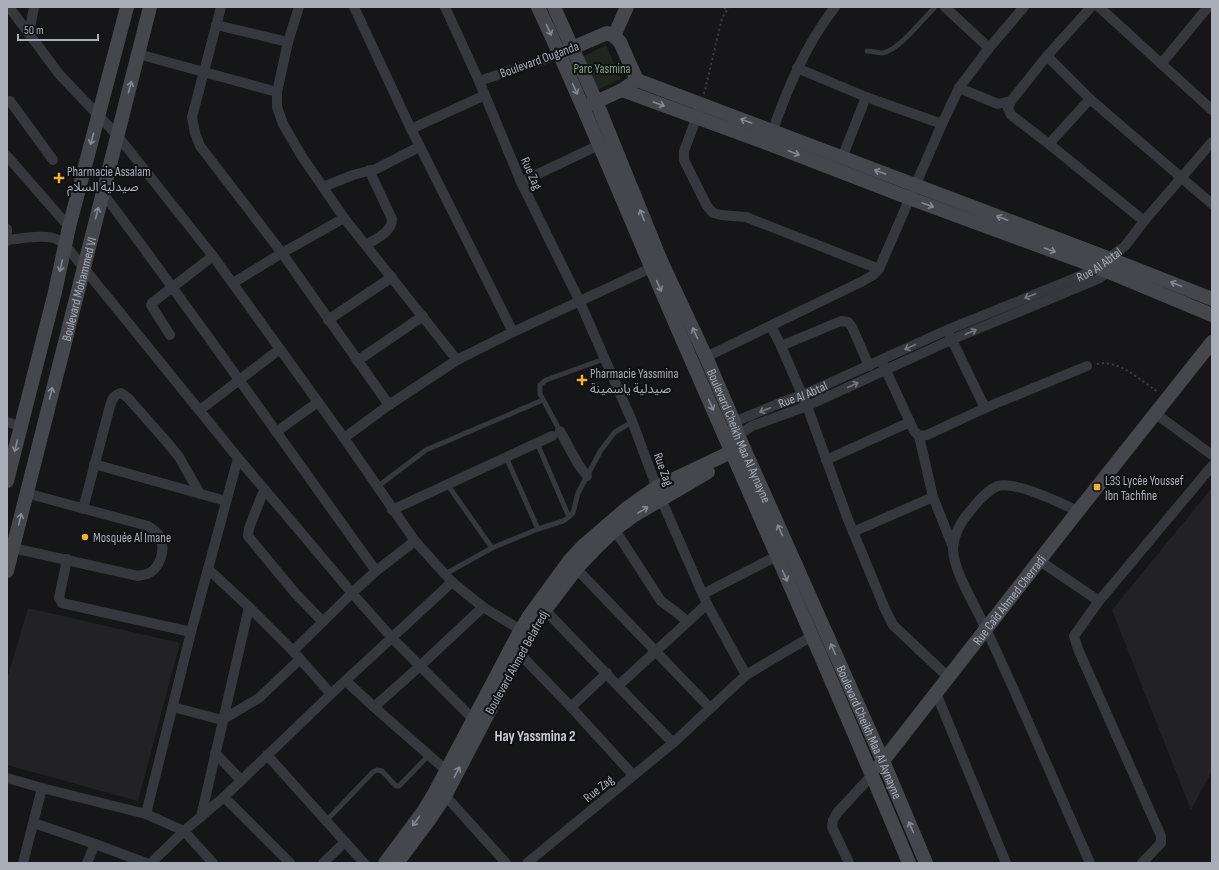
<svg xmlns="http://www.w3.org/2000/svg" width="1219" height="870" font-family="'Sofia Sans Condensed','Noto Sans Arabic',sans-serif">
<rect width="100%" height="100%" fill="#161618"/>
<!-- built -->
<g fill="#222225">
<polygon points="1211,489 1212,490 1212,771 1191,810 1112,610"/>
<polygon points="28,608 180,643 138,801 7,765 7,679"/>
</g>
<!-- green -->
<polygon fill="#1e261f" points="606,45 621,79 597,90 582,57"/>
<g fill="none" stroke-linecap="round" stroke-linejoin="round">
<!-- path -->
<g stroke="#3d3f44" stroke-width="2" stroke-dasharray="2 3" stroke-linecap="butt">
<polyline points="719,7 726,9"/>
<polyline points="704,94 722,18 729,7"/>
<path d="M1097 364C1119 359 1141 381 1158 392"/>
</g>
<!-- lane -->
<g stroke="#37383d" stroke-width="5">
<path d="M867 51C872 51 878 53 883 53 899 50 923 19 935 7"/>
<polyline points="559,431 560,431 540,394 540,385 546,380 604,359"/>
<polyline points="537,443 569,517"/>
<polyline points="506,457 538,529"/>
<polyline points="447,484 492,548"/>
<polyline points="377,487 426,450 543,400"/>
<polyline points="445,574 492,548 538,529 563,521 569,517 573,513 578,493 601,450 615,432 632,422"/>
<polyline points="326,821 373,772 377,770 382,771 396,786 399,786 429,755"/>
</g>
<!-- street -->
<g stroke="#37383d" stroke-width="10">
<polyline points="9,7 59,74 117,135 213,256 344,438 415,541 452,582 483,607 529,635"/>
<polyline points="221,7 192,117 195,133 200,146 282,253 389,405"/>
<polyline points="299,7 288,42 277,92 277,107 283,124 301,155 344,218 457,360"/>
<polyline points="354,7 411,129 513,332"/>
<polyline points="445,7 479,81 521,182 579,300 632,421 661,499 707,604 746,675 673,743 527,863"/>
<polyline points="945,7 989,48"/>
<polyline points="1091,7 1047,56 1011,101 1008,108 1011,115 1049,144 1144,221"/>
<polyline points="1099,7 1212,110"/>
<polyline points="216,25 288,42"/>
<polyline points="29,34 34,7"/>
<polyline points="138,54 277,92"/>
<polyline points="1047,56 1090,99 1212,204"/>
<polyline points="1161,64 1208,7"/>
<polyline points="797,68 866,97 942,124"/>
<polyline points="479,81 560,54"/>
<polyline points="959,88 998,104 1011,101"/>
<polyline points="10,101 53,160"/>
<polyline points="699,111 684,151 684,160 707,206 713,213 721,215 746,217 879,269"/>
<polyline points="411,129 485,95"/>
<path d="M770 138C786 92 805 45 835 7"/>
<polyline points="1049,144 1090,99"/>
<polyline points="7,156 69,227"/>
<polyline points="842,158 866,97"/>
<polyline points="521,182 599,145"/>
<polyline points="323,187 353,175 376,169 419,147"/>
<path d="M102 192C196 317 285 445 376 571"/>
<polyline points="7,229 7,241"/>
<path d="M7 240C20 239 47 233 58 240 61 241 64 244 66 246L238 458 352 593 392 638 478 724"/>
<path d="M366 245C376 239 392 232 392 219L369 170"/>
<polyline points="233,283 282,253 344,218"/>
<polyline points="328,320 392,277"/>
<polyline points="771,326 781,346"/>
<polyline points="949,334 985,408"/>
<polyline points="170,335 151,305 152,303 213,256"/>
<polyline points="706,357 863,281 873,275 879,269 942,124 959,88 989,48 1024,7"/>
<polyline points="357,361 423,316"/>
<polyline points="883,364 914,431 919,436 927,435 985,408 1087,366"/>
<polyline points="869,366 852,327 848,322 841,321 781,346 807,406 847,517 885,609 893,625 948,677"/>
<polyline points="200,410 280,349"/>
<polyline points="1156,414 1212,455"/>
<polyline points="7,422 21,426"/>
<path id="s1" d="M734 422 790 399 803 395 947 330 1083 275 1097 267 1125 246 1144 221 1212 142"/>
<polyline points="560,431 578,464 587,476"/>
<polyline points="276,432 318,402"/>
<polyline points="738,435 752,426 807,406 951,340 1098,279 1112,270"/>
<polyline points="919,436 933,497 953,547"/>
<polyline points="344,438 389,405 457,360 513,332 651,268"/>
<polyline points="826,460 910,422"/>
<polyline points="94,464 226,501"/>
<polyline points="264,490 249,528 248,536 295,593 323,622"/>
<path d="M83 509 110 406C112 399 114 395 121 393L128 398 166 441 179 457 200 494"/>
<polyline points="392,510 552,436"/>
<path d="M1078 511C1060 503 1016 481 998 486 987 490 978 501 971 510 962 520 954 534 953 548 953 572 977 608 987 631 1023 708 1056 786 1090 863"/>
<path d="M615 530 661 601C671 609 678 612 687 622"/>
<polyline points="853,532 933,497"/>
<path d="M13 548 138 576C141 575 144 575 147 574 160 569 166 550 160 537 157 532 153 529 148 526L26 493"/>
<polyline points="67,559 59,598 62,603 191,632"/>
<polyline points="1040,561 1099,601"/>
<polyline points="572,564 710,708"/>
<polyline points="208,569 249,607 293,651 331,694"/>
<polyline points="703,594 777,556"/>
<polyline points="545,610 673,743"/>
<polyline points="293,651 352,593 376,571 415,541"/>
<polyline points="519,653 571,707 633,775"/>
<polyline points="746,675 812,636"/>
<polyline points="346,681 374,707"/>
<polyline points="619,685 707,604"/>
<polyline points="936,693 1006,863"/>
<polyline points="173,707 222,720 259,698 300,659"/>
<polyline points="571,707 607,673"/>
<polyline points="215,753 241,780"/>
<polyline points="267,755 364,863"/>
<polyline points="447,771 374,707 420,666 483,607"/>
<polyline points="7,778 42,788 146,814 184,831 213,863"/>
<polyline points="442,792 506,863"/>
<polyline points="224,797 290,863"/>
<polyline points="146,814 191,632 238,458"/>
<polyline points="201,817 249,607"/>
<polyline points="34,823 95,844 146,863"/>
<polyline points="23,863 42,788"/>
<polyline points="87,863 95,844"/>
<polyline points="151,863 184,831 224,797 331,694 452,582"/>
<polyline points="323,863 345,842"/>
<polyline points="849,863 832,827 833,820 837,813 872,775"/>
<polyline points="1142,863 1161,843 1161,836 1078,649 1074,636 1099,601 1212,466"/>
</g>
<!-- secondary -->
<g stroke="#45474d" stroke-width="14">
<path d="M538 7C587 112 630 219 676 325 754 504 834 683 909 863"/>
<path id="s2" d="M554 7 596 101 661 261 706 357 734 422 738 435 883 761 926 863"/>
<polyline points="614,36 627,7"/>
<polyline points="563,52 607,33 614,36 620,42 637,80 622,90 587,106"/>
<polyline points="637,80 1108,258 1212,299"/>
<polyline points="622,90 769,144 909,198 1097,267 1212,315"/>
<polyline points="7,481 55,292 69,227 127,7"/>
<path id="s3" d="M7 571 150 7"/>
<polyline points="548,606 577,568 597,547 618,527 633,516 708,472"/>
<path id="s4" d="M879 766 1078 511 1212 342"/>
<polyline points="385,863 423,812 434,794 520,631 529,616 569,561 583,546 627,508 657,487 731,452"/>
<polyline points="397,863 429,820 445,796 516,660"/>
</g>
</g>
<!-- one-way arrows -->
<defs><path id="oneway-shaft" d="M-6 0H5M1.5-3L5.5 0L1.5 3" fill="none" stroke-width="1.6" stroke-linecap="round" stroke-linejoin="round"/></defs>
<g stroke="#858993">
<use href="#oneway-shaft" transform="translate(549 30) rotate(65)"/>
<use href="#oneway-shaft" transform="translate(130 87) rotate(-75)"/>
<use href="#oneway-shaft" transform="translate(575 89) rotate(66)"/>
<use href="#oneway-shaft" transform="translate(659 104) rotate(20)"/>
<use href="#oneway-shaft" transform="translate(746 121) rotate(-160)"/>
<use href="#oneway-shaft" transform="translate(92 139) rotate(105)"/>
<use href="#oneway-shaft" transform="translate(794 153) rotate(21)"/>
<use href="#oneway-shaft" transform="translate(880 172) rotate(-160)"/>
<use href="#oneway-shaft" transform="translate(928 205) rotate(20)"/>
<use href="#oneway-shaft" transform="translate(97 213) rotate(-76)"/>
<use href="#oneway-shaft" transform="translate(642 215) rotate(-112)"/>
<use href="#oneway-shaft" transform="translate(1002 218) rotate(-159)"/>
<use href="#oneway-shaft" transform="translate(1050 250) rotate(20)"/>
<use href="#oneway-shaft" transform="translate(61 266) rotate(103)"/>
<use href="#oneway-shaft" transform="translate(1176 284) rotate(-159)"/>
<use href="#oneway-shaft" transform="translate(659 286) rotate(66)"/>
<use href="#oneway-shaft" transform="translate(695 333) rotate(-115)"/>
<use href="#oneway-shaft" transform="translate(51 393) rotate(-76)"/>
<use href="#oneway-shaft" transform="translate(711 405) rotate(66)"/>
<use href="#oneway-shaft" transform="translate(16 446) rotate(104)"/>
<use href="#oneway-shaft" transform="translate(643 510) rotate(-31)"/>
<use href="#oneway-shaft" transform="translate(20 519) rotate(-77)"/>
<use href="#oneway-shaft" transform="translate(780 530) rotate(-114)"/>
<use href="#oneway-shaft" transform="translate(785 576) rotate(66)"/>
<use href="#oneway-shaft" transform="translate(833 649) rotate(-114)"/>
<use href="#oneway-shaft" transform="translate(457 772) rotate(-63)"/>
<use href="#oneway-shaft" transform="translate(416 821) rotate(126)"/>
<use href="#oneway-shaft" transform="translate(911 827) rotate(-113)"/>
</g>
<g stroke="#757881">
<use href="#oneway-shaft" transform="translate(1030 296) rotate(158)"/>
<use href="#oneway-shaft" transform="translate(971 332) rotate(-23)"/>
<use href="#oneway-shaft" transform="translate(910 347) rotate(155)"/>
<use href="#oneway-shaft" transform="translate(853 385) rotate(-25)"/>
<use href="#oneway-shaft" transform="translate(765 410) rotate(158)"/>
</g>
<!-- markers -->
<g fill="#f2b134" stroke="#111113" stroke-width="1.5">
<path d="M57 172h4v4h4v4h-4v4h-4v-4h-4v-4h4z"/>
<path d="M580 374h4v4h4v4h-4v4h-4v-4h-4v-4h4z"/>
<rect x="1093" y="483" width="8" height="8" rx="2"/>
<circle cx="85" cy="537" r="4"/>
</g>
<g text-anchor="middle" stroke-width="4" stroke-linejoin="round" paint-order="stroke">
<!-- street labels -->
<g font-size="13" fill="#a8adb8" stroke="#111113">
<text transform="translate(539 59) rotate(-20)" y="5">Boulevard Ouganda</text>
<text transform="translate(532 173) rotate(66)" y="5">Rue Zag</text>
<text dy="5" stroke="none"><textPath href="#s1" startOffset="398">Rue Al Abtal</textPath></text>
<text dy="5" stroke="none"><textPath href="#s3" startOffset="291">Boulevard Mohammed VI</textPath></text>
<text dy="5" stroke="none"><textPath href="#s1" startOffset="74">Rue Al Abtal</textPath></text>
<text dy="5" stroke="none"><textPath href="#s2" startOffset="467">Boulevard Cheikh Maa Al Aynayne</textPath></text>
<text transform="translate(664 469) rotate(70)" y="5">Rue Zag</text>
<text dy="5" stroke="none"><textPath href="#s4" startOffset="211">Rue Caïd Ahmed Cherradi</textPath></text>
<text transform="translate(516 662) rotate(-61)" y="5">Boulevard Ahmed Belafredj</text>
<text dy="5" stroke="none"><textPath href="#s2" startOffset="791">Boulevard Cheikh Maa Al Aynayne</textPath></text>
<text transform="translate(598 788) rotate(-39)" y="5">Rue Zag</text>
</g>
<!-- park labels -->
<g font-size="13" fill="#7fa381" stroke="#111113">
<text x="602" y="73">Parc Yasmina</text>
</g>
<!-- poi labels -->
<g font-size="13" fill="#a8adb8" stroke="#111113" text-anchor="start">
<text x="67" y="176">Pharmacie Assalam<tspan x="67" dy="15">صيدلية السلام</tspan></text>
<text x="590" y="378">Pharmacie Yassmina<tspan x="590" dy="15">صيدلية ياسمينة</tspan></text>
<text x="1105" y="485">L3S Lycée Youssef<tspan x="1105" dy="15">Ibn Tachfine</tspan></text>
<text x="93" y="542">Mosquée Al Imane</text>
</g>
<!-- quarter labels -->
<g font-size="15" font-weight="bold" fill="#c9ccd4" stroke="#111113">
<text x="535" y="741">Hay Yassmina 2</text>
</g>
</g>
<!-- border -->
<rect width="1219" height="870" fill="none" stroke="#a8adb8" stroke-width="16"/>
<!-- scale -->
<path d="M18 34v6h80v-6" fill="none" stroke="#a8adb8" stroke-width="2"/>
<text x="24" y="34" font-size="12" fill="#a8adb8" stroke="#111113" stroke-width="3" paint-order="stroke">50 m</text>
</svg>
